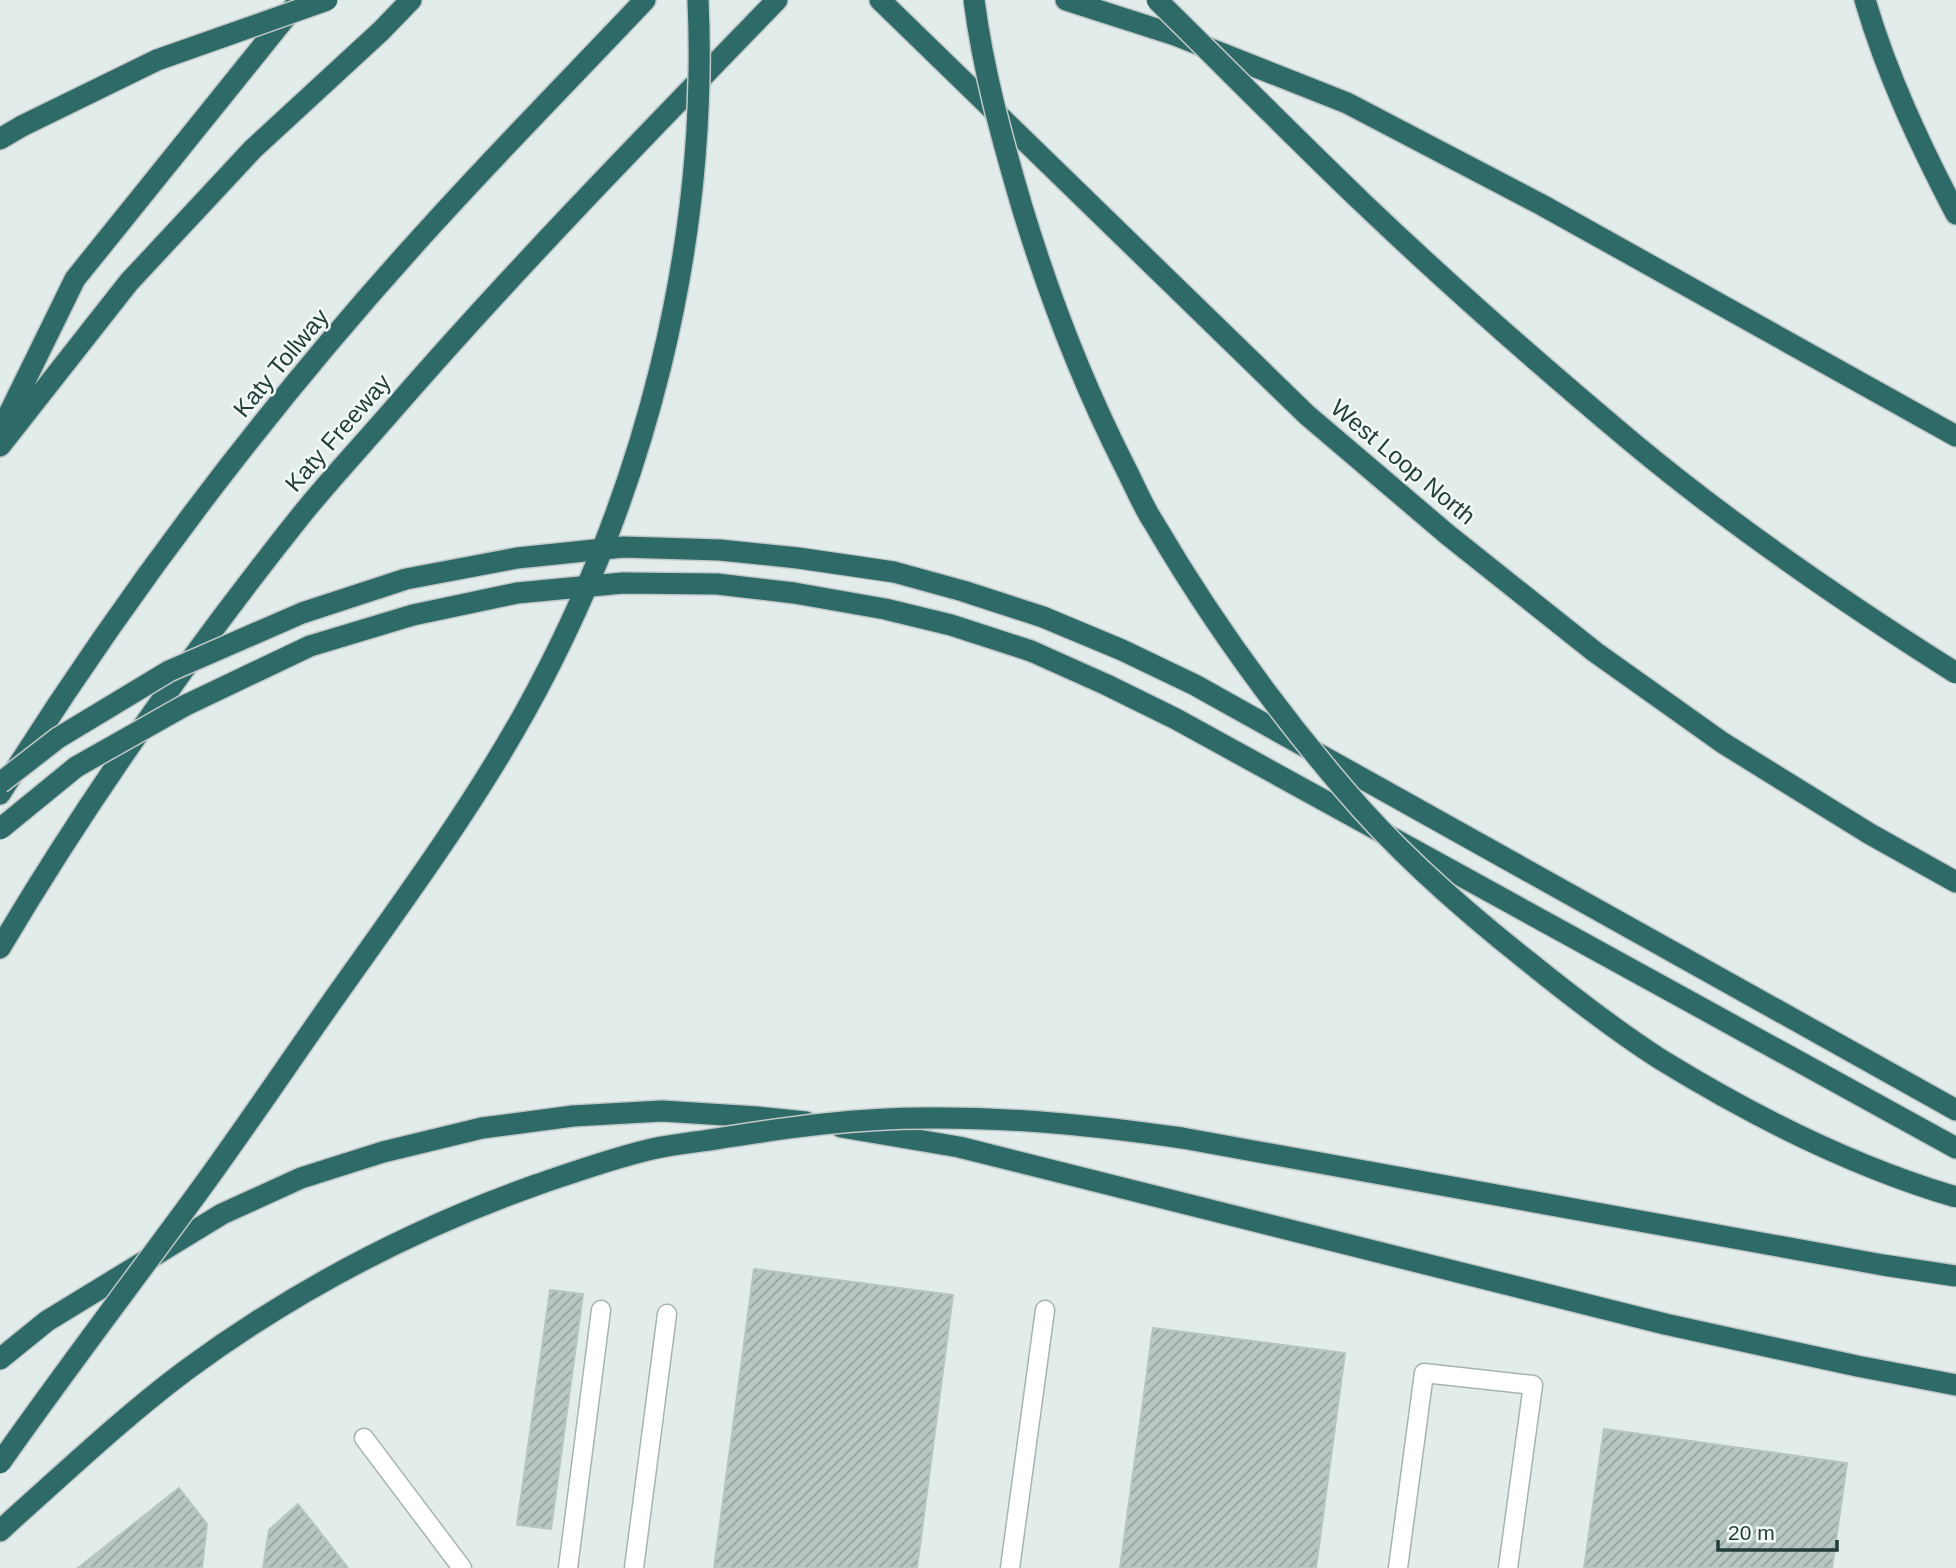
<svg xmlns="http://www.w3.org/2000/svg" width="1956" height="1568" font-family="Arial,sans-serif">
<defs>
<pattern id="building-hatch" width="6" height="6" patternUnits="userSpaceOnUse" patternTransform="scale(1.75)"><rect width="6" height="6" fill="#b8c7c3"/><path d="M-1 1l2-2M0 6l6-6M5 7l2-2" fill="none" stroke="#95a3a0"/></pattern>
</defs>
<rect width="100%" height="100%" fill="#e2ecea"/>
<!-- building -->
<g fill="url(#building-hatch)" stroke="#b5c6c2" stroke-width="2">
<polygon points="754,1269 953,1295 917,1568 714,1568"/>
<polygon points="550,1290 583,1294 551,1529 517,1525"/>
<polygon points="1153,1328 1345,1353 1316,1568 1120,1568"/>
<polygon points="1604,1429 1847,1463 1832,1568 1584,1568"/>
<polygon points="179,1488 207,1524 202,1568 78,1568"/>
<polygon points="298,1504 348,1568 263,1568 269,1530"/>
</g>
<g fill="none" stroke-linecap="round" stroke-linejoin="round">
<defs>
<g id="service">
<polyline points="364,1438 462,1568"/>
<polyline points="568,1568 601,1310"/>
<polyline points="634,1568 667,1314"/>
<polyline points="1010,1568 1045,1310"/>
<polyline points="1398,1568 1424,1373 1533,1385 1508,1568"/>
</g>
<g id="motorway">
<polyline points="880,0 1307,415 1448,535 1595,652 1723,743 1870,834 1956,882"/>
<polyline points="1066,0 1175,35 1347,103 1542,205 1956,436"/>
<path d="M1865 0C1887 75 1920 145 1956 214"/>
<polyline points="0,139 22,126"/>
<polyline points="1,430 75,279 294,7"/>
<polyline points="0,446 129,282 253,149 381,31 411,0"/>
<polyline points="1043,617 1122,650 1195,685 1956,1110"/>
<polyline points="1031,651 1107,685 1176,719 1956,1148"/>
<path d="M0 794C126 593 274 398 434 223 503 147 575 74 645 0"/>
<path d="M0 948C90 796 193 651 303 513 333 476 366 441 397 405 518 266 648 133 777 0"/>
<polyline points="841,1127 959,1147 1665,1324 1857,1366 1956,1385"/>
<polyline points="0,1359 47,1321 222,1214 301,1178 383,1152 482,1128 573,1116 662,1111 757,1117 806,1122"/>
<polyline points="0,1531 14,1518"/>
</g>
</defs>
<!-- service casing -->
<use href="#service" stroke="#a5b4b2" stroke-width="21"/>
<!-- motorway casing -->
<use href="#motorway" stroke="#c1c9c8" stroke-width="24"/>
<!-- service -->
<use href="#service" stroke="#fff" stroke-width="18"/>
<!-- motorway -->
<use href="#motorway" stroke="#2e6a67" stroke-width="21"/>
<defs>
<g id="motorway-bridge">
<path d="M974 0C983 70 1002 139 1022 207 1049 296 1082 382 1124 465 1134 484 1142 505 1154 523 1209 617 1273 706 1344 789 1398 853 1463 910 1529 962 1571 996 1615 1030 1660 1059 1751 1115 1854 1167 1956 1197"/>
<path d="M1157 0C1226 68 1294 137 1364 204 1451 287 1541 366 1633 443 1734 527 1845 603 1956 673"/>
<polyline points="22,126 157,60 327,0"/>
<polyline points="0,783 58,738 169,671 302,613 406,579 517,558 623,547 720,550 798,558 894,572 963,591 1043,617"/>
<polyline points="0,829 76,767 184,706 310,646 413,615 517,593 623,583 717,584 794,593 885,609 951,625 1031,651"/>
<path d="M0 1463C64 1372 131 1284 197 1194 243 1131 286 1067 331 1003 398 908 468 814 525 712 644 498 709 246 698 0"/>
<path d="M14 1518C70 1468 125 1416 185 1371 292 1292 410 1230 536 1185 574 1172 613 1158 652 1149 675 1144 699 1142 722 1138 790 1127 858 1118 926 1118 1013 1117 1097 1126 1182 1138L1883 1265 1956 1276"/>
</g>
</defs>
<!-- motorway-bridge casing -->
<use href="#motorway-bridge" stroke="#c1c9c8" stroke-width="24" stroke-linecap="butt"/>
<!-- motorway-bridge -->
<use href="#motorway-bridge" stroke="#2e6a67" stroke-width="21"/>
</g>
<g text-anchor="middle" stroke-width="5" stroke-linejoin="round" paint-order="stroke">
<!-- street labels -->
<g font-size="24" fill="#223e3b" stroke="#f3f9f7">
<text transform="translate(281 363) rotate(-50)" y="8">Katy Tollway</text>
<text transform="translate(338 433) rotate(-49)" y="8">Katy Freeway</text>
<text transform="translate(1403 462) rotate(40)" y="8">West Loop North</text>
</g>
</g>
<!-- scale -->
<path d="M1718 1540v10h119v-10" fill="none" stroke="#223e3b" stroke-width="3.5"/>
<text x="1728" y="1540" font-size="21" fill="#223e3b" stroke="#f3f9f7" stroke-width="5" paint-order="stroke">20 m</text>
</svg>
